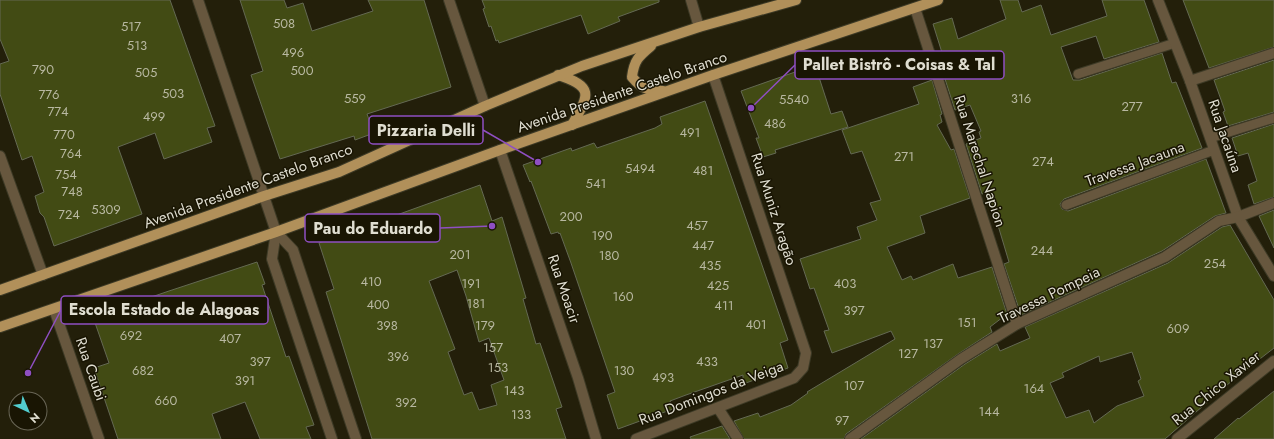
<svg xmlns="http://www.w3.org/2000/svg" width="1274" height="439" font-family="Jost,sans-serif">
<rect width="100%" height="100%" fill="#231f0a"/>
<!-- building -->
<g fill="#424b14" stroke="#646953" fill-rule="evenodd">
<polygon points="0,0 170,0 215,126 207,128 212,142 164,159 155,133 118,147 142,214 54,246 44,217 40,213 35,196 44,192 32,156 22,160 0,94 0,64 9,61 0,39"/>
<polygon points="240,0 284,0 287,8 303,3 312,31 373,11 368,0 424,0 451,87 367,114 374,133 355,140 354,136 280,159 251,75 263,71"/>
<polygon points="482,0 659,0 659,2 618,17 620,21 588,34 581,15 499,43 498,40 496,41 491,26 489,27 483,9 485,8"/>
<polygon points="1000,0 1018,0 1022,12 1041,5 1051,35 1107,16 1102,0 1144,0 1159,42 1104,59 1096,36 1061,47 1073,80 1080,80 1162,53 1172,83 1176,82 1202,148 1064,199 1060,204 1062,209 1068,211 1206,159 1226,213 1215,216 1162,251 1021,315 1004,264 1009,262 988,192 982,194 966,144 981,138 979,132 981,131 970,105 955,110 944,76 949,75 933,24 952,18 958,39 1006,19"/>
<polygon points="1183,0 1274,0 1274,47 1209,68"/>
<polygon points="1274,60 1274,112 1228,126 1223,112 1225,111 1214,80"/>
<polygon points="815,65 831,114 842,111 848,127 775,150 776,153 763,157 756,138 759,138 741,91"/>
<polygon points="932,80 942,114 940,115 942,122 937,125 951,150 954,149 970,198 920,216 925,233 887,247 902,280 911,276 913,280 953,264 958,278 992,267 1007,314 990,327 992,332 958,354 846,434 844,439 744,439 734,421 758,413 760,417 791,405 808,393 807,392 895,339 891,331 832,353 824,331 829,330 814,288 810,289 800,259 861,239 857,227 877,220 870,203 881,200 862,151 851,154 842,130 919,104 913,87"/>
<polygon points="705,101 788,340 780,343 788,368 743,384 743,375 686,395 670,401 673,409 618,429 607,395 615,392 571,263 560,233 559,234 558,232 551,234 531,181 530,182 523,165 571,148 572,151 594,143 597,148 655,128 662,124 660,117"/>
<polygon points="1274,124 1274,197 1254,204 1248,185 1257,181 1248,153 1238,156 1232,138"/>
<path d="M480 185 492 221 502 217 526 298 523 299 536 344 540 343 562 407 556 409 566 439H372L326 292 334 289 319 243ZM457 270 466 296 479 342 489 338 504 380 491 385 497 405 479 410 472 392 464 395 448 352 455 349 429 281Z"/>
<polygon points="1274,210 1274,248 1259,216"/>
<path d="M1230 225 1274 300V348L1234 379 1165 439H861L965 364 997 344 1000 351 1030 338 1025 327 1168 263 1222 227ZM1132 352 1141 379 1138 381 1144 396 1117 406 1094 423 1089 410 1066 418 1050 383 1064 377 1062 373 1099 356 1100 362Z"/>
<polygon points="257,262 265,284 262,285 286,357 289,356 314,425 306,427 311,439 260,439 245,402 212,414 221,439 118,439 94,368 109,363 93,317 169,291"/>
<polygon points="1274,391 1274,439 1214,439 1238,418 1239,419"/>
<polygon points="722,426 730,439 691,439 690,437"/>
</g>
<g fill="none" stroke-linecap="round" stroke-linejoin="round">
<defs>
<g id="service">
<polyline points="1078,74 1175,43"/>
<polyline points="1210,138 1274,118"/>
<polyline points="1066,205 1214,150"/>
</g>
<g id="minor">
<polyline points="449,0 485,106"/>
<polyline points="691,0 699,27"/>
<polyline points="1158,0 1190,81 1238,217 1274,276"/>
<polyline points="915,8 1017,324"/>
<polyline points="1190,81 1274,53"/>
<polyline points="500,150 578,378 596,439"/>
<polyline points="0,156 43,275"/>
<polyline points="54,309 99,439"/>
<polyline points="718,408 738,439"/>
<polyline points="636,439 794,378 803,368 806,353 713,75"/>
<polyline points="850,439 961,359 1017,324 1165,257 1219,221 1238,217 1274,203"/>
<polyline points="1177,439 1274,361"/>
</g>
<g id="tertiary">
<polyline points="198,0 276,232 293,250 356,439"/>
<polyline points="276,232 272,259 332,439"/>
</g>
<g id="primary">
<path d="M651 46C639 56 634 60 632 77 642 89 647 90 663 91"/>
<path d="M558 75C595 87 589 95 572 125"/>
<polyline points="0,290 264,196 339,172 485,106 582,66 699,27 796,0"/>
<polyline points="0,327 276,232 500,150 713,75 938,0"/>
</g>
</defs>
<!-- service casing -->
<use href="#service" stroke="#3d3a26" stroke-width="11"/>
<!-- minor casing -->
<use href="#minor" stroke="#3d3a26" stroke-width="12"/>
<!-- tertiary casing -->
<use href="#tertiary" stroke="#3d3a26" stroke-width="12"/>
<!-- primary casing -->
<use href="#primary" stroke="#3d3a26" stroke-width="12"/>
<!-- service -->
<use href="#service" stroke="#67573e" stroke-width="9"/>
<!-- minor -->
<use href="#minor" stroke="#67573e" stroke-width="10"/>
<!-- tertiary -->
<use href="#tertiary" stroke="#67573e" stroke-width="10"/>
<!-- primary -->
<use href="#primary" stroke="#b1905a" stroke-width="10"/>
</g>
<g text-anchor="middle" stroke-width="3" stroke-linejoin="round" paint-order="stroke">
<!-- number labels -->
<g font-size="13" fill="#b8b8a1">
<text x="284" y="28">508</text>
<text x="131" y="31">517</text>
<text x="137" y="50">513</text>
<text x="293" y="57">496</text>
<text x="43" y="74">790</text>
<text x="302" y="75">500</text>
<text x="146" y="77">505</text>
<text x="173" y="98">503</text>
<text x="49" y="99">776</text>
<text x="355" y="103">559</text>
<text x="1021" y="103">316</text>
<text x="794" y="104">5540</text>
<text x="1132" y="111">277</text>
<text x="58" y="116">774</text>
<text x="154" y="121">499</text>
<text x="775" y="128">486</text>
<text x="690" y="137">491</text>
<text x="64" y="139">770</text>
<text x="71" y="158">764</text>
<text x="904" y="161">271</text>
<text x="1043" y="166">274</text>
<text x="640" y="173">5494</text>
<text x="703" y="175">481</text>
<text x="66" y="179">754</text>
<text x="596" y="188">541</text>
<text x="72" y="196">748</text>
<text x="106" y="214">5309</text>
<text x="69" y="219">724</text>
<text x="571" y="221">200</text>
<text x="697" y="230">457</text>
<text x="602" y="240">190</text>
<text x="703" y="250">447</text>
<text x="1042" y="255">244</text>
<text x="460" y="259">201</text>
<text x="609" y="260">180</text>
<text x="1215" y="268">254</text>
<text x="710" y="270">435</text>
<text x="371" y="286">410</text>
<text x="471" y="288">191</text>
<text x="845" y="288">403</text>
<text x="718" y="290">425</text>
<text x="623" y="301">160</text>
<text x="476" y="308">181</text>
<text x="378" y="309">400</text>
<text x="724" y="310">411</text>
<text x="854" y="315">397</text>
<text x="967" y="327">151</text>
<text x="756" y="329">401</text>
<text x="387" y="330">398</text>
<text x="485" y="330">179</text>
<text x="1178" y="333">609</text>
<text x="131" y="340">692</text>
<text x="230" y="343">407</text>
<text x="933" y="348">137</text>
<text x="493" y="352">157</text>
<text x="908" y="358">127</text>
<text x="398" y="361">396</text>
<text x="260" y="366">397</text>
<text x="707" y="366">433</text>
<text x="498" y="372">153</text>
<text x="143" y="375">682</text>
<text x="624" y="375">130</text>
<text x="663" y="382">493</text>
<text x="245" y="385">391</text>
<text x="854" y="390">107</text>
<text x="1034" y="393">164</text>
<text x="514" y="395">143</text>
<text x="166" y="405">660</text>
<text x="406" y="407">392</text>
<text x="989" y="416">144</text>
<text x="521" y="419">133</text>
<text x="842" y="425">97</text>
</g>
<!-- street labels -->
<g font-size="15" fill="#dfddd0" stroke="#191503">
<text transform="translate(622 92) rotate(-19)" y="5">Avenida Presidente Castelo Branco</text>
<text transform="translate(1225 136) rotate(71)" y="5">Rua Jacaúna</text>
<text transform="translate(980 161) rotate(72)" y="5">Rua Marechal Napion</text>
<text transform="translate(1135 164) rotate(-20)" y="5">Travessa Jacauna</text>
<text transform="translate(248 186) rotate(-20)" y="5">Avenida Presidente Castelo Branco</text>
<text transform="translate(774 209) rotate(72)" y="5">Rua Muniz Aragão</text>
<text transform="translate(564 289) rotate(71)" y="5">Rua Moacir</text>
<text transform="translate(1049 295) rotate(-26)" y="5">Travessa Pompeia</text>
<text transform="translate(91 369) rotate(71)" y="5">Rua Caubi</text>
<text transform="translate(1216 388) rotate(-39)" y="5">Rua Chico Xavier</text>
<text transform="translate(711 393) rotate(-21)" y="5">Rua Domingos da Veiga</text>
</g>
</g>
<!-- callouts -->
<path fill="none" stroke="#8f4fc2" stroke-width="1.5" d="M751 108L795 65M538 162L483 130M492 226L440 228M28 373L61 310"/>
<g fill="#8f4fc2" stroke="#191503" stroke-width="1.5">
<circle cx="751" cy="108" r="4"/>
<circle cx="538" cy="162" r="4"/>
<circle cx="492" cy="226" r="4"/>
<circle cx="28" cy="373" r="4"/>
</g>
<g fill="#191503" stroke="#8f4fc2" stroke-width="1.5">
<rect x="795" y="51" width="209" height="28" rx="4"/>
<rect x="369" y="116" width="114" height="28" rx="4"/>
<rect x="305" y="214" width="135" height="28" rx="4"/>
<rect x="61" y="296" width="207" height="28" rx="4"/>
</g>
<g font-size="16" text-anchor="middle" font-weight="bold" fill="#dfddd0">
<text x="899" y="70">Pallet Bistrô - Coisas &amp; Tal</text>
<text x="426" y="136">Pizzaria Delli</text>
<text x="373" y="234">Pau do Eduardo</text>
<text x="164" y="315">Escola Estado de Alagoas</text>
</g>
<!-- north arrow -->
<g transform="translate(28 411) rotate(136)"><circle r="19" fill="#191503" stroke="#686555"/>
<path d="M0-3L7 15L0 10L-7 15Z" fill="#52cdcf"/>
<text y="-6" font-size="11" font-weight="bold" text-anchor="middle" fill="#dfddd0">N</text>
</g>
</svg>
